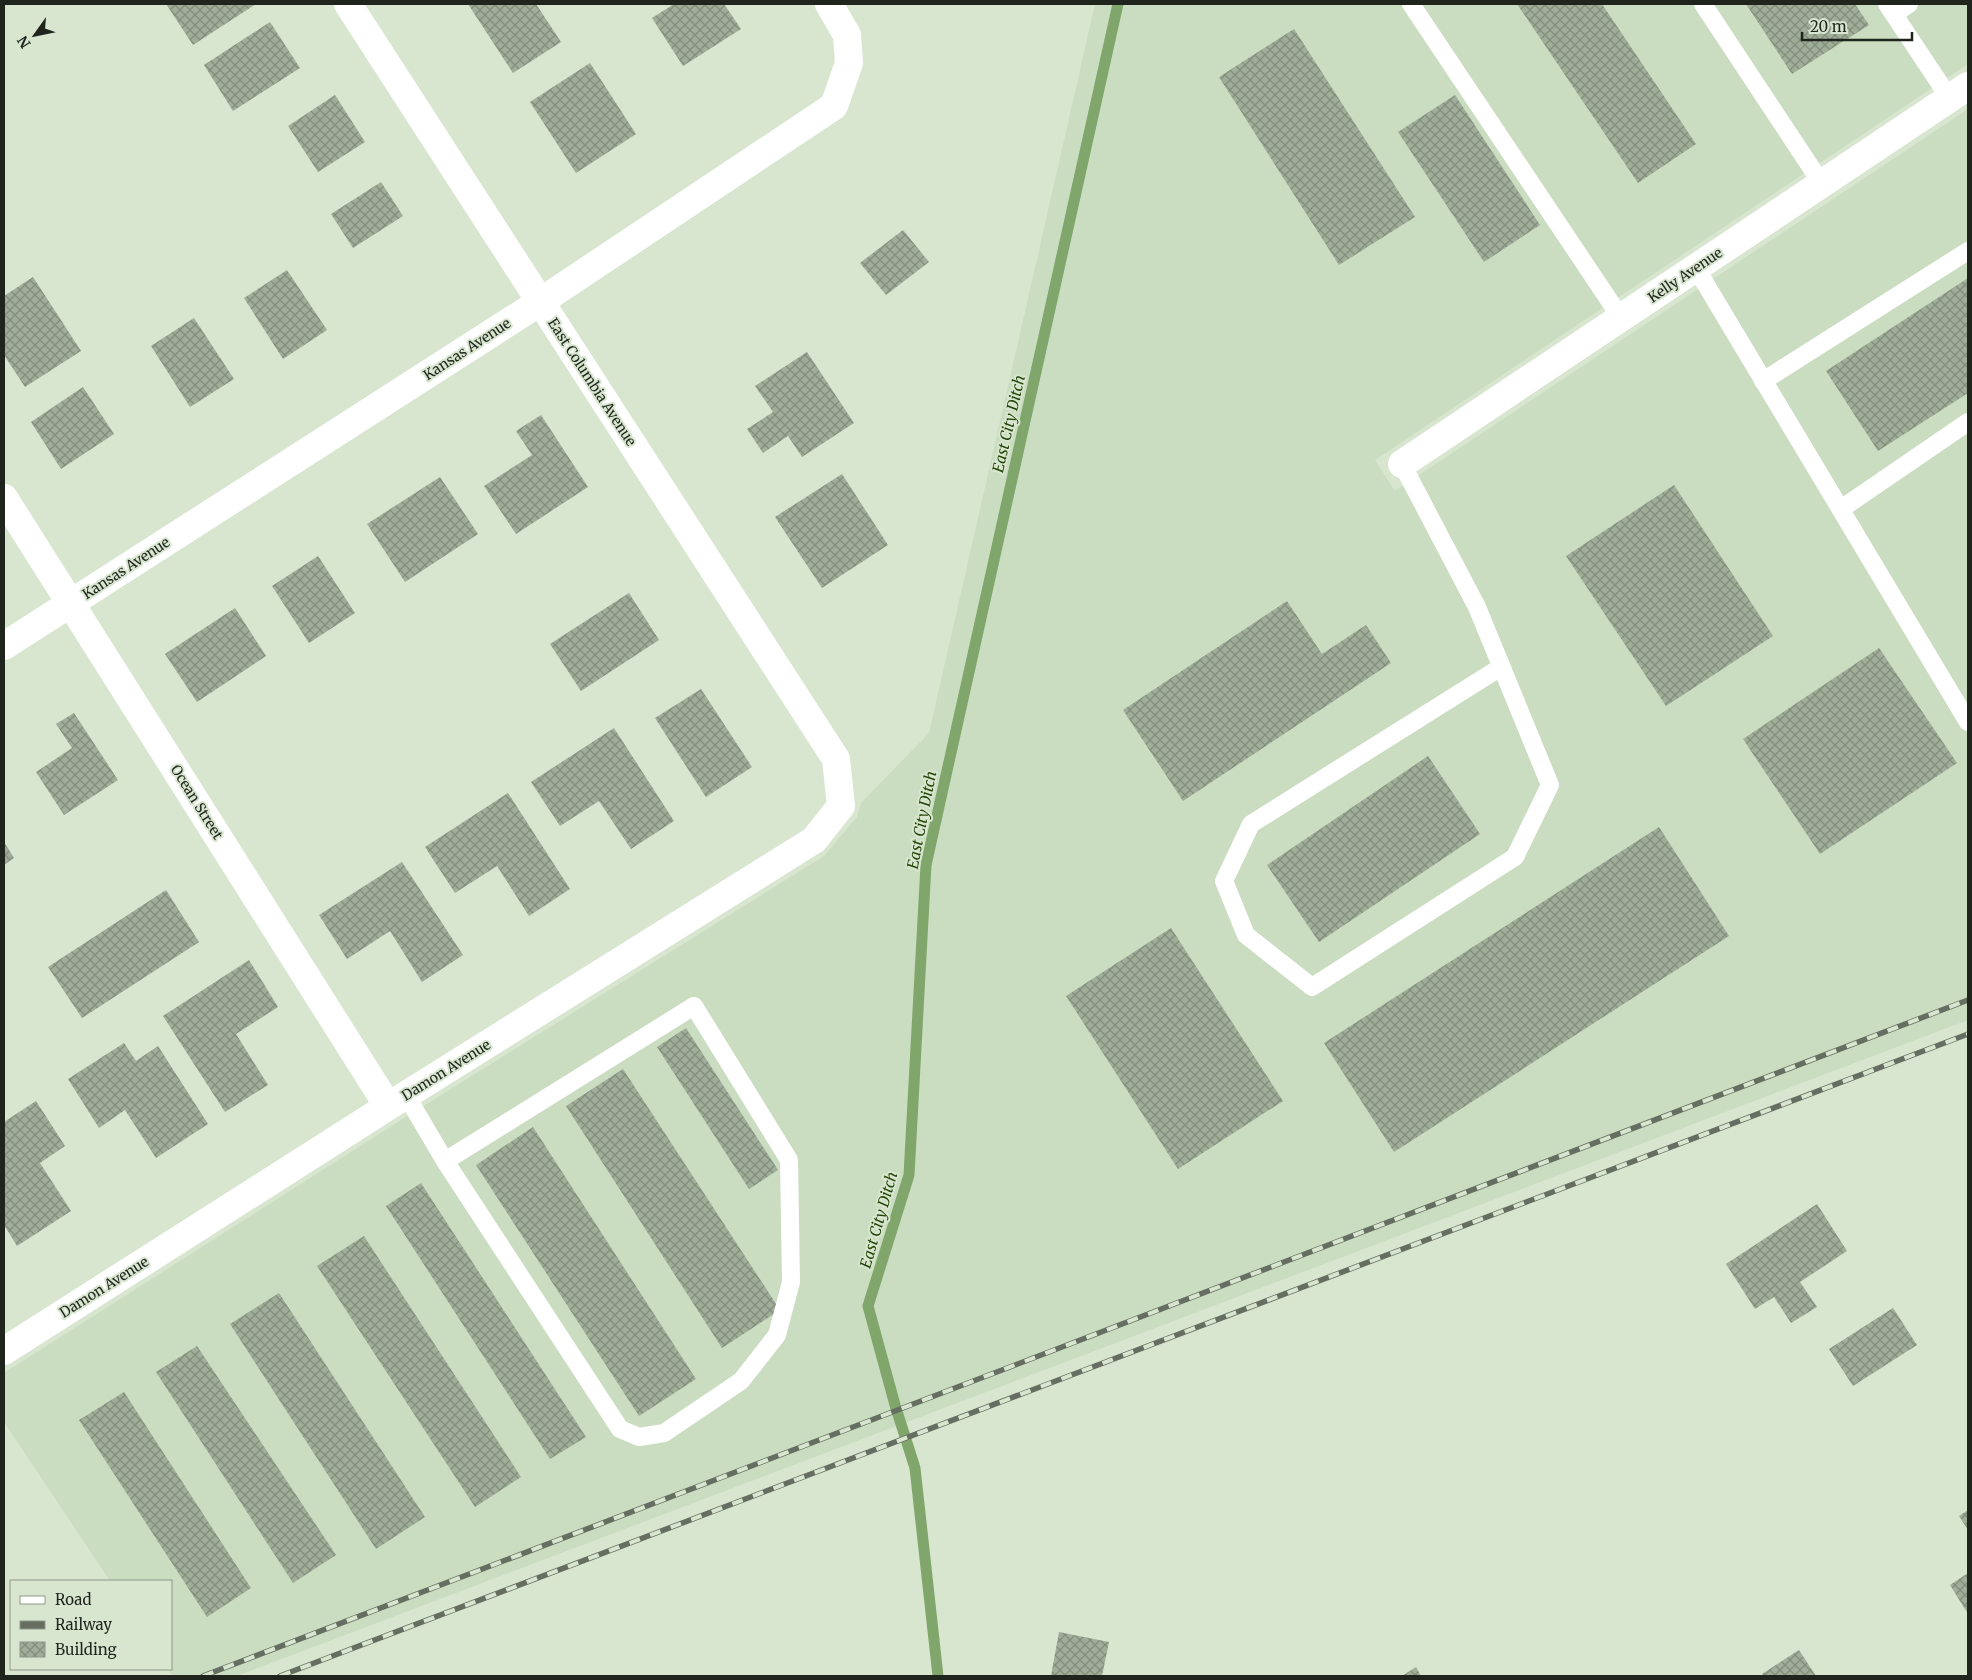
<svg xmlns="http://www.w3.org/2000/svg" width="1972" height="1680" font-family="Merriweather,serif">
<defs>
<pattern id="building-cross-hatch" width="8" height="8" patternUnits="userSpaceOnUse" patternTransform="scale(1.25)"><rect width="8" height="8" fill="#a0ae99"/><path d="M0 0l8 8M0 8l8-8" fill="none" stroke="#828d7c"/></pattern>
</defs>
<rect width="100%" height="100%" fill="#d8e6d0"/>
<!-- built -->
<polygon fill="#caddc1" points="1095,4 1968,4 1968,64 1375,460 1395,491 1968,109 1968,1020 237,1676 173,1676 168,1669 171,1669 171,1581 110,1581 4,1422 4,1373 398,1122 824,856 857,817 861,803 929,733"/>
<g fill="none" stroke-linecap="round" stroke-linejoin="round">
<!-- stream -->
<polyline stroke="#80a66b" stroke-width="11" points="938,1676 915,1468 895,1405 868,1306 909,1175 926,865 1118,4"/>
</g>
<!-- building -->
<g fill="url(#building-cross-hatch)">
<polygon points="166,4 256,4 193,45"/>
<polygon points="468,4 536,4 561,42 513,73"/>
<polygon points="674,4 724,4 741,29 683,66 652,18"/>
<polygon points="1517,4 1602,4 1696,144 1638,183"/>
<polygon points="1746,4 1855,4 1869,25 1792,74"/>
<polygon points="270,22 300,68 233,111 204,65"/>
<polygon points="1294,29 1415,217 1339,265 1219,77"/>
<polygon points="590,63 636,134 576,173 530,102"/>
<polygon points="335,95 365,142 318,172 288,126"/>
<polygon points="1455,95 1540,225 1484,262 1398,132"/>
<polygon points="381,182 403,216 353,248 331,214"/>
<polygon points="903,230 929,262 886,295 860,263"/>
<polygon points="287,270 327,330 283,359 244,298"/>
<polygon points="33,277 81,351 25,387 4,355 4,296"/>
<polygon points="1968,278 1968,393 1878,451 1826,371"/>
<polygon points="194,318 234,379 190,407 151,346"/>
<polygon points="807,352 854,423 802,457 788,436 763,453 747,429 773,412 755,386"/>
<polygon points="83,387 114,434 61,469 31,422"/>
<polygon points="541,415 588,487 516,534 484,486 532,455 516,431"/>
<polygon points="842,474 888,545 822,588 775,517"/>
<polygon points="440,477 478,534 405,582 367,524"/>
<polygon points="1674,485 1773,636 1666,706 1566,556"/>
<polygon points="318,556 355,613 309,643 272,586"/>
<polygon points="629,593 659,640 581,691 550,644"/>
<polygon points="1287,601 1322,654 1366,625 1391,663 1183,801 1123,710"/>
<polygon points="235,608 266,656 197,702 165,654"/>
<polygon points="1879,648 1957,763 1820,854 1743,739"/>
<polygon points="701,689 752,767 706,797 655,718"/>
<polygon points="74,713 118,780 64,815 36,772 72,748 56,724"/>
<polygon points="614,728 674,821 631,849 599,801 560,826 531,782"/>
<polygon points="1428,756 1480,834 1319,942 1267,865"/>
<polygon points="508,793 570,889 529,916 497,866 455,893 425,847"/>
<polygon points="1659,827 1729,936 1394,1152 1324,1043"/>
<polygon points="4,842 14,858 4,865"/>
<polygon points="402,862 463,955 422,982 390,931 347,959 319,915"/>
<polygon points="166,890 199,942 82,1018 48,967"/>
<polygon points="1171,928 1283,1101 1178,1169 1066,996"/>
<polygon points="249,960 278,1007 236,1034 268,1085 225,1112 163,1016"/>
<polygon points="686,1028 778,1170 749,1189 657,1047"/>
<polygon points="124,1043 136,1061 158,1046 208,1124 156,1158 125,1110 99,1128 68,1079"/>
<polygon points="623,1069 780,1310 722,1348 566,1106"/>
<polygon points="36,1101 65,1146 40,1163 71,1211 17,1246 4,1225 4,1122"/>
<polygon points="533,1127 696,1379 639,1416 476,1165"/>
<polygon points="421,1183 586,1437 550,1459 386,1206"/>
<polygon points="1817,1204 1847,1251 1800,1282 1817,1307 1791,1323 1774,1297 1755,1309 1726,1264"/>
<polygon points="364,1236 521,1477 475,1507 317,1266"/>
<polygon points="279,1293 425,1517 376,1549 230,1324"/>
<polygon points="1893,1308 1917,1345 1853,1386 1829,1349"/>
<polygon points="197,1346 336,1555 293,1583 156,1372"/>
<polygon points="124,1392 251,1588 207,1617 79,1420"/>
<polygon points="1968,1510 1968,1530 1959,1516"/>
<polygon points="1968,1573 1968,1614 1950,1585"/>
<polygon points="1059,1632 1109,1642 1102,1676 1051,1676"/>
<polygon points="1799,1650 1816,1676 1763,1676 1762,1674"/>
<polygon points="1416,1667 1421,1676 1402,1676"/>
</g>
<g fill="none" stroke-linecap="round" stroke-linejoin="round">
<!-- service -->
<g stroke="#fff" stroke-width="18">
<polyline points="1411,4 1621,318"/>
<polyline points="1703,4 1822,184"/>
<polyline points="1887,4 1950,99"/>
<polyline points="1894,14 1909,4"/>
<polyline points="1696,268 1968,722"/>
<polyline points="1763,381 1968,251"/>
<polyline points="1402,464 1477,607 1550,785 1515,857 1312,987 1246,935 1224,881 1251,824 1501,667"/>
<polyline points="1841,509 1968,422"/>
<polyline points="406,1095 445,1161 620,1429 639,1437 664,1433 741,1381 777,1335 791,1282 789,1160 694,1006 445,1161"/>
</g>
<!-- minor -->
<g stroke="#fff" stroke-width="28">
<polyline points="1402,464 1968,86"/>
<polyline points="4,498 388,1106"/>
<polyline points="4,646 540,302 834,106 849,63 847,35 829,4"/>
<polyline points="4,1351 406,1095 814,840 841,806 836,759 348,4"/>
</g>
<defs>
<g id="rail">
<polyline points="203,1676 1968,1000"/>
<polyline points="280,1676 1968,1034"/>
</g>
</defs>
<!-- rail casing -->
<use href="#rail" stroke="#666e61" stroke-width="5.5"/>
<!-- rail -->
<use href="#rail" stroke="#d8e6d0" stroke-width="4" stroke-dasharray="11" stroke-linecap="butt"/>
</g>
<g text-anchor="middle" stroke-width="4" stroke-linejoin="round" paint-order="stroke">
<!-- street labels -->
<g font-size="14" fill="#1f241c" stroke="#d8e6d0">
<text transform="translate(1685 275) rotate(-34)" y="5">Kelly Avenue</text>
<text transform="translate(467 349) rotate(-33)" y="5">Kansas Avenue</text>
<text transform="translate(592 382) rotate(57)" y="5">East Columbia Avenue</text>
<text transform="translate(126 568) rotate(-33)" y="5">Kansas Avenue</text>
<text transform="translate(197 802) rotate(58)" y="5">Ocean Street</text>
<text transform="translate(446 1070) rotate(-32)" y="5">Damon Avenue</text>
<text transform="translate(104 1287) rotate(-32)" y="5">Damon Avenue</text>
</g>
<!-- water labels -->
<g font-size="15" font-style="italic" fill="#234606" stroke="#d8e6d0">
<text transform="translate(1009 424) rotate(-77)" y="5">East City Ditch</text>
<text transform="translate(922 820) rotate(-79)" y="5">East City Ditch</text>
<text transform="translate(879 1220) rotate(-74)" y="5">East City Ditch</text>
</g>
</g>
<!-- border -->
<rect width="1972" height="1680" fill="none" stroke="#1f241c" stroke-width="10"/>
<!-- legend -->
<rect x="10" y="1580" width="162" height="90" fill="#d8e6d0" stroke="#8e9888"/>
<rect x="20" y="1596" width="25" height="8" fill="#ffffff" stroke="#8e9888"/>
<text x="55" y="1605" font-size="15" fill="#1f241c">Road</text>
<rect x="20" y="1621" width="25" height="8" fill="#666e61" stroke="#8e9888"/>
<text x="55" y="1630" font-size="15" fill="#1f241c">Railway</text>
<rect x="20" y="1642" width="25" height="15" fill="url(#building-cross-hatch)" stroke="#8e9888"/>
<text x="55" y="1655" font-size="15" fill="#1f241c">Building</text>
<!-- north arrow -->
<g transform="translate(35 35) rotate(237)" stroke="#d8e6d0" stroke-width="4" paint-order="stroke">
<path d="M0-4L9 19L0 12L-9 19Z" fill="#1f241c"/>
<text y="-8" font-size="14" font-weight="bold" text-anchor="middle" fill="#1f241c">N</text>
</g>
<!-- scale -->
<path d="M1802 32v8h110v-8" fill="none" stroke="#1f241c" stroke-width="2.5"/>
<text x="1810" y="32" font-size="15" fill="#1f241c" stroke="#d8e6d0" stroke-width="4" paint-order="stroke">20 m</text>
</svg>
